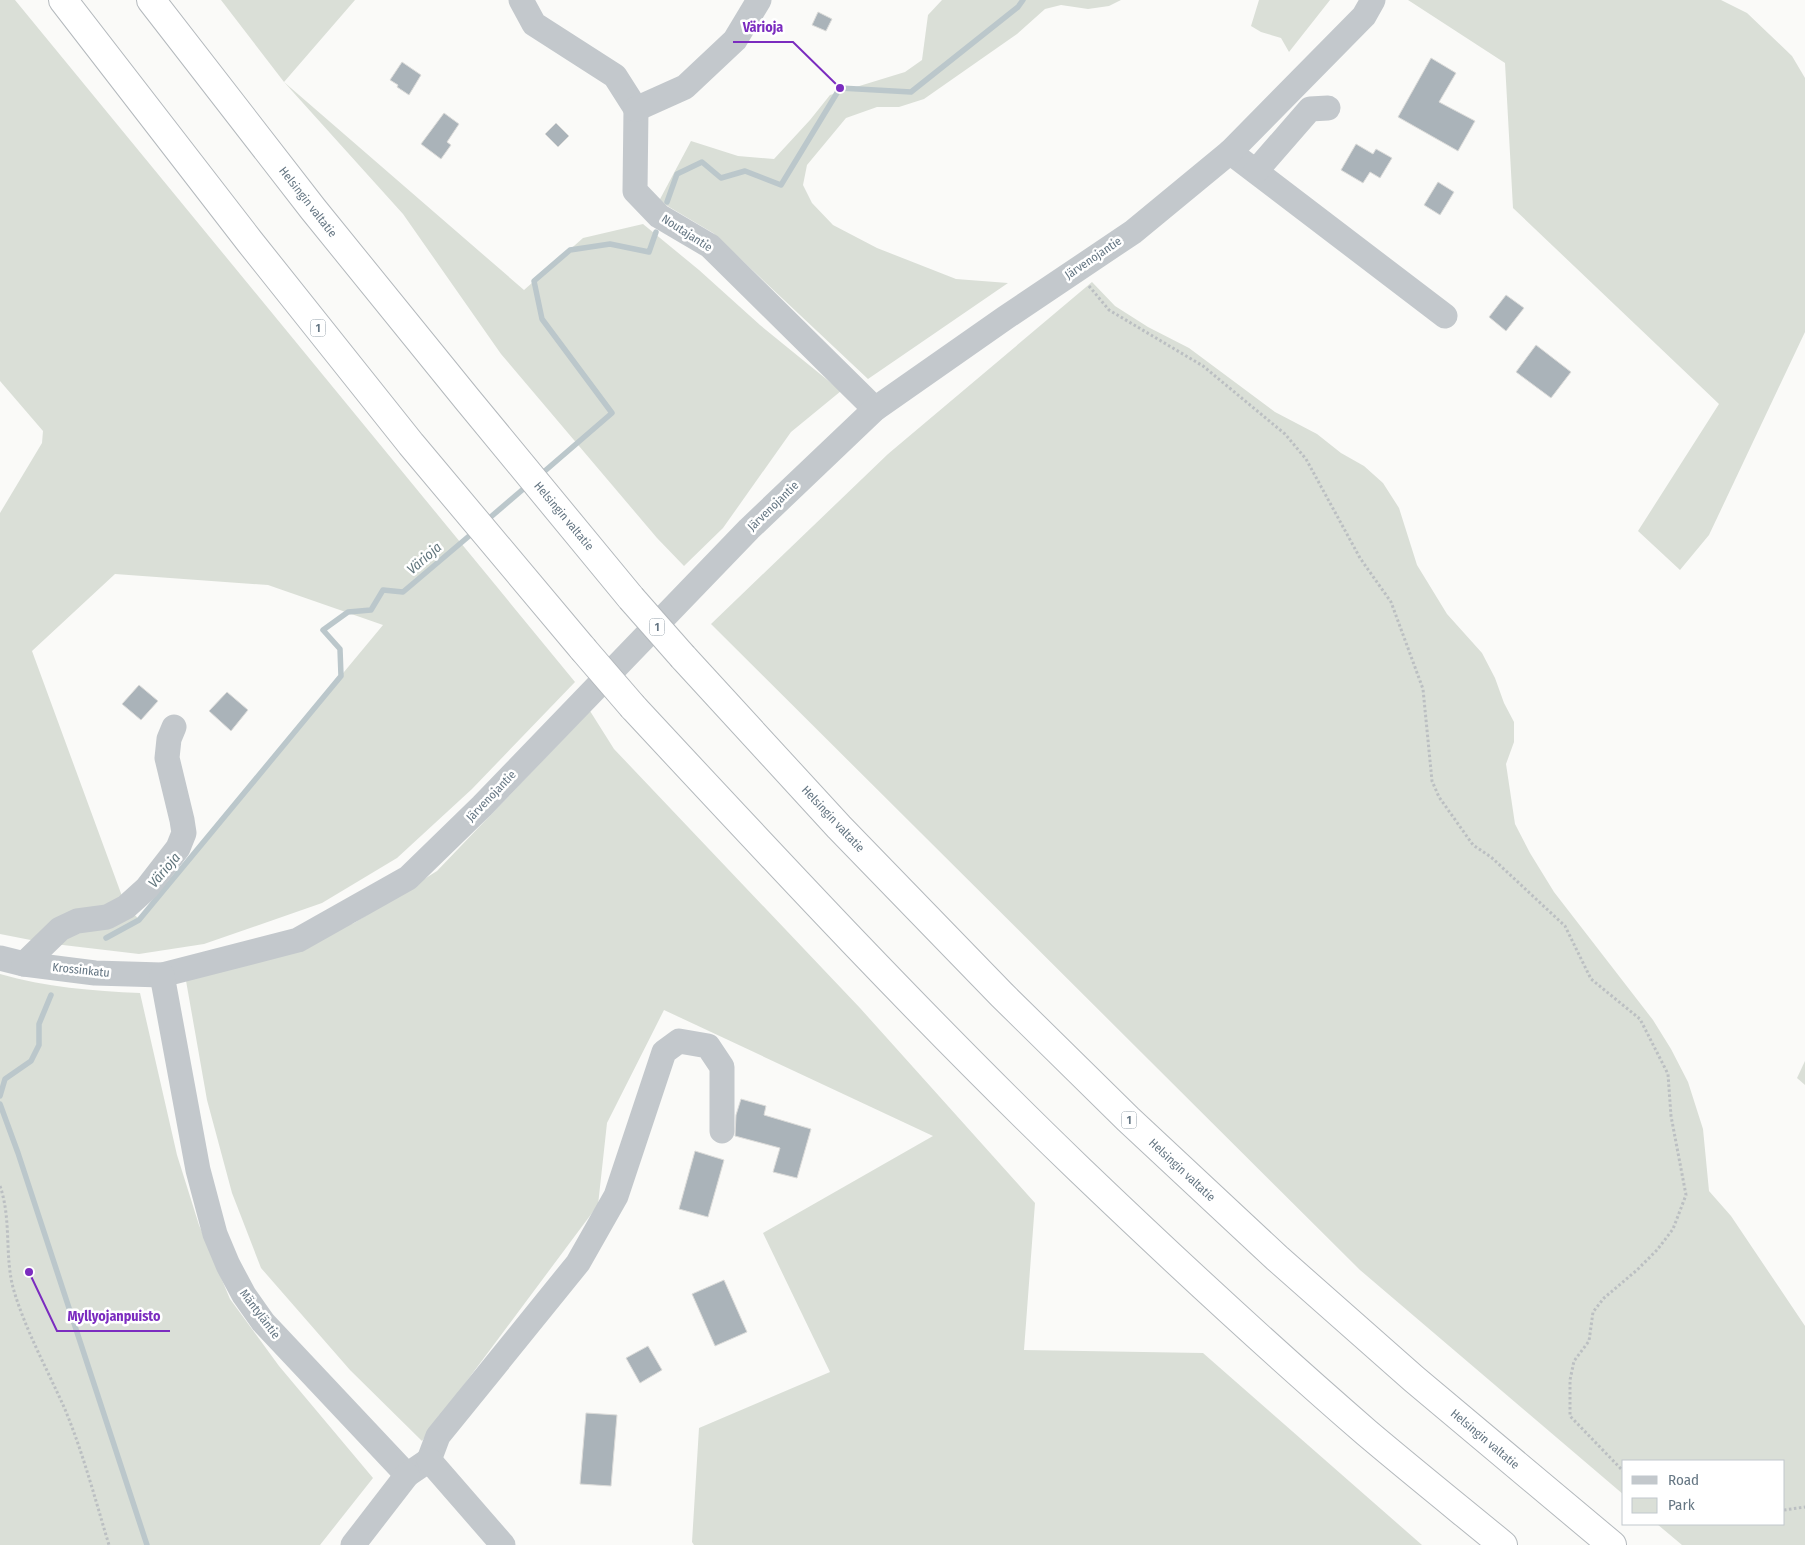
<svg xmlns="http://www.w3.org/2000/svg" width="1805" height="1545" font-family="'Fira Sans Condensed',sans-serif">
<rect width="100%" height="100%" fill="#fafaf8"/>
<!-- green -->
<g fill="#dadfd7" fill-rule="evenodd">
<path d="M0 0H15L575 682 472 789 397 858 322 903 204 944 139 954 46 943 0 934V513L42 443 43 431 0 381ZM115 574 268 585 383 625 139 919 126 907 32 651Z"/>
<polygon points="221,0 355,0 284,82 524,290 583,238 643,224 699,270 760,325 841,391 791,432 723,528 684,566 657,538 501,354 403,214 284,82"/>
<polygon points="942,0 1121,0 1109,6 1088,9 1061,5 1045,9 1017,34 924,99 899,107 877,107 846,118 807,165 803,185 812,203 833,225 877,248 956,279 1008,283 868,379 713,233 659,201 691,141 738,156 774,159 810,120 830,95 905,72 922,60 928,15"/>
<polygon points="1259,0 1330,0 1289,52 1281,38 1261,32 1251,26"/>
<polygon points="1408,0 1721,0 1747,13 1792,56 1805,78 1805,332 1709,535 1680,570 1638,531 1719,404 1513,208 1505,63"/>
<polygon points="1092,282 1115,306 1148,327 1189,348 1275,412 1317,434 1341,453 1364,466 1383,483 1399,508 1417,565 1447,614 1482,653 1495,678 1504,703 1514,722 1514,742 1506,764 1515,824 1530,853 1554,892 1653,1020 1671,1049 1688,1082 1703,1129 1709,1191 1731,1216 1805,1326 1805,1545 1682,1545 1657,1524 1784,1524 1784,1461 1624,1461 1624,1495 1360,1270 711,624 888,454"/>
<polygon points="590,711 614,749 860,1008 1035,1203 1024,1350 1203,1353 1422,1545 694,1545 692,1542 699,1428 830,1372 763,1233 933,1136 664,1010 607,1123 598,1205 422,1441 350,1370 261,1268 232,1193 207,1100 185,975 354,923 437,871"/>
<path d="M0 974C45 987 93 991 140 993L177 1155 199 1225 230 1299 279 1366 373 1478 320 1545H0Z"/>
<polygon points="1805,1061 1805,1085 1797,1078"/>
</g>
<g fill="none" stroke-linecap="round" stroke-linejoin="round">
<!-- stream -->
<g stroke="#bbc7cb" stroke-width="5.5">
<polyline points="667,202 677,174 702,162 721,178 745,171 781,185 840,88 911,92 1018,7 1023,0"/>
<polyline points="539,476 612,413 542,319 534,281 570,250 610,244 649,252 656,232"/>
<polyline points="486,521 528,485"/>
<polyline points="106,938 139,920 341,676 340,649 323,630 348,612 371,610 383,590 403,592 475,531"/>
<polyline points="0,1096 5,1079 31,1061 39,1045 39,1024 51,995"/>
<polyline points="0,1104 18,1153 147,1545"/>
</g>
</g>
<!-- building -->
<g fill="#aab3b9" stroke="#dcdcda">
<polygon points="818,12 832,19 826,31 812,25"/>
<polygon points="1431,58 1456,73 1439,102 1475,121 1458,151 1398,117"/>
<polygon points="402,62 421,75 409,95 397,87 398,85 390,80"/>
<polygon points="444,113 459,124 447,142 451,145 441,159 421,144"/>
<polygon points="556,123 569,136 558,147 545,134"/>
<polygon points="1356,144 1373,154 1376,149 1392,158 1380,178 1370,172 1363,183 1341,170"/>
<polygon points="1438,182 1454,192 1440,215 1424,205"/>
<polygon points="1506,295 1524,308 1506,331 1489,317"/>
<polygon points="1536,345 1571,372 1551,398 1516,372"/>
<polygon points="139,685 158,701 141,720 122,704"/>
<polygon points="227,692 248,710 231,731 209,711"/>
<polygon points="741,1099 766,1106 764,1115 811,1129 797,1178 773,1172 780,1148 735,1136 736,1115"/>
<polygon points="695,1151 724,1160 708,1217 679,1209"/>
<polygon points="724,1280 747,1332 715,1346 692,1294"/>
<polygon points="648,1346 662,1370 640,1383 626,1358"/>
<polygon points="586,1413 617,1415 611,1486 580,1484"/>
</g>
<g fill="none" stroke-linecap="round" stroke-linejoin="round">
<defs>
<g id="highway">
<polyline points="63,0 250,242 411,444 583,649"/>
<polyline points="151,0 313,209 467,399 631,598"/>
<polyline points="683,657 839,827 1002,995 1128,1119 1277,1258 1414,1379 1612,1545"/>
<path d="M633 707C779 864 926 1022 1080 1170 1174 1260 1269 1348 1367 1433 1412 1471 1458 1508 1503 1545"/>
</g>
</defs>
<!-- highway casing -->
<use href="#highway" stroke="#b4b9bd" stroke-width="30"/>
<!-- path -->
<g stroke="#bbbfc2" stroke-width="3" stroke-dasharray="2.5 2.5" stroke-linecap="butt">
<polyline points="1089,286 1109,310 1203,366 1285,434 1306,459 1360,558 1391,602 1423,689 1432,781 1439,797 1473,845 1491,857 1565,926 1591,979 1640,1019 1668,1074 1671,1116 1686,1195 1673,1229 1657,1250 1637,1270 1604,1298 1593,1312 1589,1341 1574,1361 1570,1380 1570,1416 1624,1472"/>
<path d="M0 1186C12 1220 4 1258 14 1291 26 1331 47 1369 64 1407 83 1452 95 1499 109 1545"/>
<polyline points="1784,1510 1805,1507"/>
</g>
<!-- minor -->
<g stroke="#c3c8cc" stroke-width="25">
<polyline points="521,0 534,24 615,76 636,109"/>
<polyline points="636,109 635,191 659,216 710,246 875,409"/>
<polyline points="636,109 685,87 735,40 759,0"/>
<polyline points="1230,152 1445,316"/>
<polyline points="1256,171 1310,109 1328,108"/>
<polyline points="0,958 24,964 95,973 162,975 298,940 408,878 482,806 749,529 875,409 1005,318 1133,232 1230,152 1364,16 1373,0"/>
<polyline points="24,964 60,929 77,921 107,917 126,907 147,888 178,848 184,833 182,820 167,758 169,739 174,727"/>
<polyline points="162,975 198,1170 215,1234 228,1265 244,1295 263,1322 407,1475 429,1460"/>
<polyline points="429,1460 438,1436 578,1263 616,1196 664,1052 679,1041 708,1046 722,1067 722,1131"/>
<polyline points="429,1460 503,1545"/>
<polyline points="353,1545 407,1475"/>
</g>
<!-- highway -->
<use href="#highway" stroke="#fff" stroke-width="28"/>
<defs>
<g id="highway-bridge">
<polyline points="631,598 683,657"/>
<polyline points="583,649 633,707"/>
</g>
</defs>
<!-- highway-bridge casing -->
<use href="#highway-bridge" stroke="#b4b9bd" stroke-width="30" stroke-linecap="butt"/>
<!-- highway-bridge -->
<use href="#highway-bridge" stroke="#fff" stroke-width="28"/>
</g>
<g text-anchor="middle" stroke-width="5" stroke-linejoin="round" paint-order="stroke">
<!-- shield labels -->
<g fill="#fff" stroke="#939fa8" stroke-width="1">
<rect x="310.5" y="319.5" width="15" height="17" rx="4"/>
<rect x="649.5" y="618.5" width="15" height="17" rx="4"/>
<rect x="1121.5" y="1111.5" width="15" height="17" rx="4"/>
</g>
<g font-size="11" font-weight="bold" fill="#657683">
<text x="318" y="332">1</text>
<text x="657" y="631">1</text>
<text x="1129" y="1124">1</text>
</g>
<!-- street labels -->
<g font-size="12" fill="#657683" stroke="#fff">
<text transform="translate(308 202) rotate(52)" y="4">Helsingin valtatie</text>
<text transform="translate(687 233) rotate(33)" y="4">Noutajantie</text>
<text transform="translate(1093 258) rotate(-34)" y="4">Järvenojantie</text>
<text transform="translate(773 506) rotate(-44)" y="4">Järvenojantie</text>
<text transform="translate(564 516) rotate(50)" y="4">Helsingin valtatie</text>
<text transform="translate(491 796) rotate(-46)" y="4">Järvenojantie</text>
<text transform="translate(833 819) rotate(47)" y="4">Helsingin valtatie</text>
<text transform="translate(81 970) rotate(6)" y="4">Krossinkatu</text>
<text transform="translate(1182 1170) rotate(43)" y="4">Helsingin valtatie</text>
<text transform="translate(260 1314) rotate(53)" y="4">Mäntyläntie</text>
<text transform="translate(1485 1439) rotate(40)" y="4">Helsingin valtatie</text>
</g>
<!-- water labels -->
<g font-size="14" font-style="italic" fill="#60757c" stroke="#fff">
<text transform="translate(424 558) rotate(-41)" y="5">Värioja</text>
<text transform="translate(164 870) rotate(-50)" y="5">Värioja</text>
</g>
</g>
<!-- callouts -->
<path fill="none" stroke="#7b2cbf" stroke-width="2" d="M840 88L793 42H733M29 1272L57 1331H170"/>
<g fill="#7b2cbf" stroke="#fff" stroke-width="2">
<circle cx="840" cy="88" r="5"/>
<circle cx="29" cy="1272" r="5"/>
</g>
<g font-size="14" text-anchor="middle" font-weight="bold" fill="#7b2cbf" stroke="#fff" stroke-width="5" stroke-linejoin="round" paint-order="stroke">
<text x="763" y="32">Värioja</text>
<text x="114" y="1321">Myllyojanpuisto</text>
</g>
<!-- legend -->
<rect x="1622" y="1460" width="162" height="65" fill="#ffffff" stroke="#c1c8cd"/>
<rect x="1632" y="1476" width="25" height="8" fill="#c3c8cc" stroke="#c1c8cd"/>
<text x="1668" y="1485" font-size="15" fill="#657683">Road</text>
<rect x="1632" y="1498" width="25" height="15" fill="#dadfd7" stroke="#c1c8cd"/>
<text x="1668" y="1510" font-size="15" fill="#657683">Park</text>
</svg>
